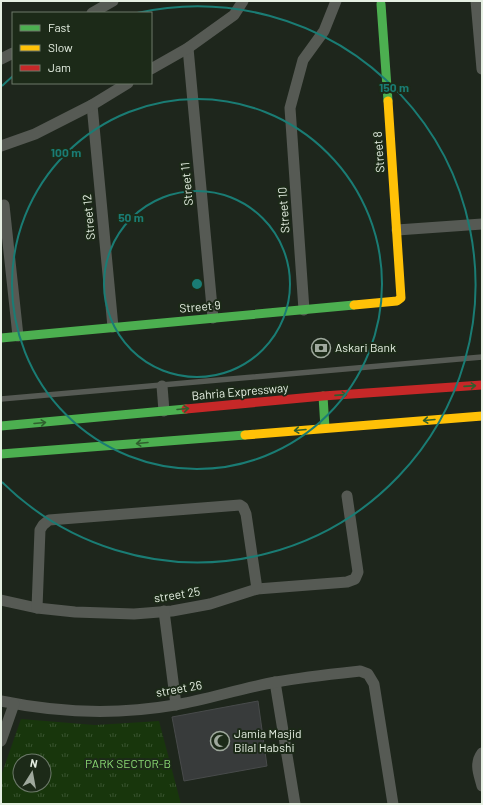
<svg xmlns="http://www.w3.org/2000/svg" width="483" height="805" font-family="Barlow,sans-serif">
<defs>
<pattern id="park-tufts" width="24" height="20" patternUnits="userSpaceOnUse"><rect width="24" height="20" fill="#18360c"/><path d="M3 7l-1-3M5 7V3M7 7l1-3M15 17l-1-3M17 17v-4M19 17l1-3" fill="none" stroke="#39532f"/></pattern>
</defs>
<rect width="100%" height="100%" fill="#1e261c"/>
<!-- park -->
<path fill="url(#park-tufts)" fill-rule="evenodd" d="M21 719 95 725 159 721 181 804H1V776ZM20 761H44V785H20Z"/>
<!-- building -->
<polygon fill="#383b3b" stroke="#484b4b" points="258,701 267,766 184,781 172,717"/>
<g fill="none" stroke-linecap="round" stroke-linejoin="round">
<!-- lane -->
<polyline stroke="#565a54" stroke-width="5.5" points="1,399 482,357"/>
<!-- street -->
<g stroke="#565a54" stroke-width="11">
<polyline points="476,1 482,69"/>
<polyline points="92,13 113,1"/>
<polyline points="188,48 213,318"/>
<polyline points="1,59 13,53"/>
<polyline points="151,69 188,48 234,15 243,1"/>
<polyline points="92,105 113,327"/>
<polyline points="1,146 35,134 92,105 128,83"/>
<polyline points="4,205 18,336"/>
<polyline points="397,230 482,224"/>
<polyline points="304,310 290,108 303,60 324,31 336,1"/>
<polyline points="162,386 164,411"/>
<polyline points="1,600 37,608 75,612 134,614 172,611 210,604 257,589 347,582 355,579 358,572 347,496"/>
<polyline points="37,608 40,530 43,525 49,520 240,505 243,507 246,514 257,589"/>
<polyline points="164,611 176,705"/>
<polyline points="275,682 295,804"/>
<path d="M1 701C59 713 117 715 175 705 209 699 242 688 276 682 303 677 332 674 360 671L368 674 374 684 393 804"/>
<polyline points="1,741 14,704"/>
<path d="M482 753C474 764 479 774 482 786"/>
</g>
<!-- fast -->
<g stroke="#4caf50" stroke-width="9">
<polyline points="381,4 388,101"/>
<polyline points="1,338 354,305"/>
<polyline points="323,396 325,428"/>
<polyline points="1,426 186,409"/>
<polyline points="1,454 245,435"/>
</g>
<!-- slow -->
<g stroke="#ffc107" stroke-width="9">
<polyline points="354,305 397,301 401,298 388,101"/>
<polyline points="245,435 482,416"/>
</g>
<!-- jam -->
<polyline stroke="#c62828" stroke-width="9" points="186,409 323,396 482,385"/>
</g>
<!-- one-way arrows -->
<defs><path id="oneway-shaft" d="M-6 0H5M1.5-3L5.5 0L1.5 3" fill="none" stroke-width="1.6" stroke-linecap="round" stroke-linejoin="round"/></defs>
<g stroke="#2f5f2e">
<use href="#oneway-shaft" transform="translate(470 386) rotate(-4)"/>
<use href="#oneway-shaft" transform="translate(341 395) rotate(-4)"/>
<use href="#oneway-shaft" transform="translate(183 409) rotate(-5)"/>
<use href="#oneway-shaft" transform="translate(429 420) rotate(175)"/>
<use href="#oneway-shaft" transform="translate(40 423) rotate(-5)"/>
<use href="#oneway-shaft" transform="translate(300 430) rotate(175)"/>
<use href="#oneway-shaft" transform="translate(142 443) rotate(175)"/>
</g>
<!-- distance rings -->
<g fill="none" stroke="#1a7c74" stroke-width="2">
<circle cx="197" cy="284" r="93"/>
<circle cx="197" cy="284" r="185"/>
<path d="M2 86A278 278 0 0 1 13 76M137 13A278 278 0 1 1 2 482"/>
</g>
<!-- icons -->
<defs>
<symbol id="bank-ring" viewBox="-11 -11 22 22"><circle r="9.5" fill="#1c2a18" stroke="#9fa99d" stroke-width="1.5"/><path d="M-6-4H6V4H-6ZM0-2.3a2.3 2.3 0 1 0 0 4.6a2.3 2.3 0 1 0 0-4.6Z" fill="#9fa99d"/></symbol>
<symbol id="mosque-ring" viewBox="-11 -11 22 22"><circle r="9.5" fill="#1c2a18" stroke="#9fa99d" stroke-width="1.5"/><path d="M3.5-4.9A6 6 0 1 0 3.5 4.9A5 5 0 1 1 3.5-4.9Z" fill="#9fa99d"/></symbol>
</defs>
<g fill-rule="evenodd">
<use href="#bank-ring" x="310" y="337" width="22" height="22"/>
<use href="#mosque-ring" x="209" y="730" width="22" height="22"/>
</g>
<g text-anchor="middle" stroke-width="4" stroke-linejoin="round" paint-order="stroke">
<!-- street labels -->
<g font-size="12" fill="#e5efe2" stroke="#1c2a18">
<text transform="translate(379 152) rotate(-94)" y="4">Street 8</text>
<text transform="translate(187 184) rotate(-95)" y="4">Street 11</text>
<text transform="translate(284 210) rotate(-94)" y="4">Street 10</text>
<text transform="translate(89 217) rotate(-95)" y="4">Street 12</text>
<text transform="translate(200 307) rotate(-5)" y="4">Street 9</text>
<text transform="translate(240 392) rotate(-5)" y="4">Bahria Expressway</text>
<text transform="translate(177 595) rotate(-9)" y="4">street 25</text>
<text transform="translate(179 689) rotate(-10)" y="4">street 26</text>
</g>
<!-- poi labels -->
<g font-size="12" fill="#e5efe2" stroke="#1c2a18" text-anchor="start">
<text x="335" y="352">Askari Bank</text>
<text x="234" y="738">Jamia Masjid<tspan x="234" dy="14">Bilal Habshi</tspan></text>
</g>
<!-- park labels -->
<g font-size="12" fill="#89d772" stroke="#1c2a18">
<text x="128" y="768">PARK SECTOR-B</text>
</g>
</g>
<circle cx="197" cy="284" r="6" fill="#1a7c74" stroke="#1c2a18" stroke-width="2"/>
<g font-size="12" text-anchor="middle" font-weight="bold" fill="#1a7c74" stroke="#1c2a18" stroke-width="4" stroke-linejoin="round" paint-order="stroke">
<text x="394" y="92">150 m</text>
<text x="66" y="157">100 m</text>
<text x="131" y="222">50 m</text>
</g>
<!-- border -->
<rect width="483" height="805" fill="none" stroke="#e5efe2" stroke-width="4"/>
<!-- legend -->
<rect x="12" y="12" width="140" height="72" fill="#1c2a18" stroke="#6c7969"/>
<rect x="20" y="25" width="20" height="6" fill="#4caf50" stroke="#6c7969"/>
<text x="48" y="32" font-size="12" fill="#e5efe2">Fast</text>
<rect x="20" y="45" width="20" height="6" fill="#ffc107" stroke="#6c7969"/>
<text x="48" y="52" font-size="12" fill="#e5efe2">Slow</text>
<rect x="20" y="65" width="20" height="6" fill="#c62828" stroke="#6c7969"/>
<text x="48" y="72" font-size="12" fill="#e5efe2">Jam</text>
<!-- north arrow -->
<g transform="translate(32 773) rotate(11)"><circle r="19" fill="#1c2a18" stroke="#6c7969"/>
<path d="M0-3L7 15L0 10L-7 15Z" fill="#9fa99d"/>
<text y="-6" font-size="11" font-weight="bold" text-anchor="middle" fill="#e5efe2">N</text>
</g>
</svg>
